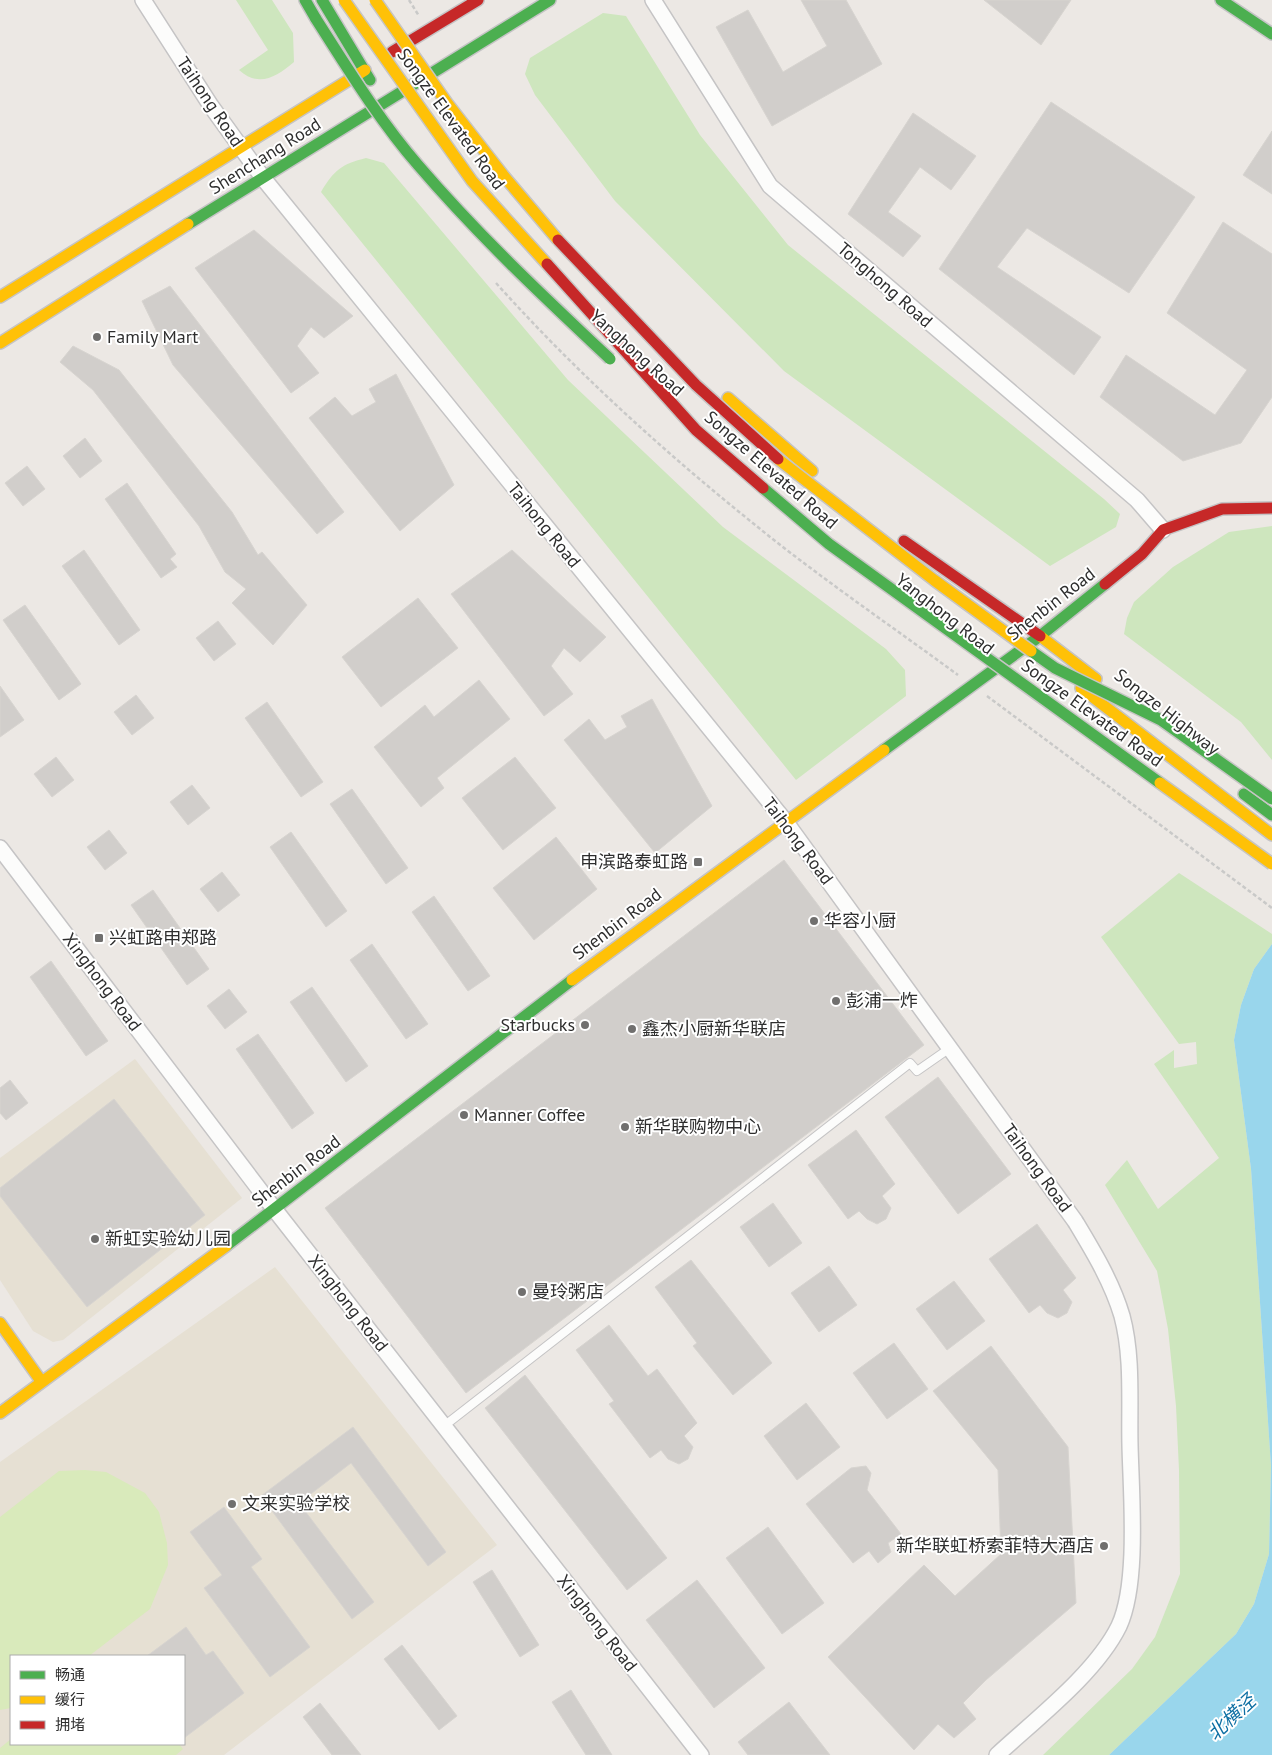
<svg xmlns="http://www.w3.org/2000/svg" width="1272" height="1755" font-family="'PT Sans','Noto Sans SC',sans-serif">
<rect width="100%" height="100%" fill="#ece8e4"/>
<!-- education -->
<g fill="#e6e0d3" fill-rule="evenodd">
<polygon points="135,1059 242,1198 63,1340 53,1342 33,1331 0,1280 0,1158"/>
<path d="M275 1267 497 1545 224 1755H0V1462ZM11 1656H184V1744H11Z"/>
</g>
<!-- green -->
<g fill="#cee6be">
<path d="M236 0H272L293 33 294 62C276 77 259 88 239 70L268 50Z"/>
<polygon points="603,13 626,16 700,135 788,245 1104,499 1120,514 1116,527 1050,566 784,371 615,201 535,95 525,74 530,58"/>
<path d="M366 158 384 163 568 380 723 527 886 649 905 670 906 696 796 780 321 192C334 170 342 164 366 158Z"/>
<polygon points="1272,526 1272,760 1241,722 1124,634 1127,618 1134,602 1173,567 1229,532"/>
<polygon points="1179,873 1272,934 1272,944 1254,969 1241,1005 1234,1040 1251,1169 1271,1466 1269,1554 1254,1604 1236,1634 1109,1755 1043,1755 1132,1669 1155,1637 1180,1574 1179,1470 1176,1406 1168,1329 1157,1271 1105,1185 1127,1160 1158,1209 1219,1158 1154,1064 1174,1050 1174,1068 1197,1064 1196,1042 1179,1044 1101,937"/>
</g>
<!-- pitch -->
<g fill="#d9eabb">
<polygon points="85,1470 106,1472 145,1493 159,1512 167,1543 168,1565 150,1609 89,1656 11,1656 11,1708 0,1710 0,1517 59,1471"/>
<polygon points="11,1739 11,1744 179,1744 183,1749 176,1755 0,1755 0,1748"/>
</g>
<!-- water -->
<polygon fill="#99d6ec" points="1272,944 1272,1755 1109,1755 1236,1634 1254,1604 1269,1554 1271,1466 1251,1169 1234,1040 1241,1005 1254,969"/>
<!-- building -->
<g fill="#d1cecb" stroke="#d7d4d0">
<polygon points="801,0 846,0 882,64 772,126 716,27 748,10 783,72 827,46"/>
<polygon points="984,0 1071,0 1041,45"/>
<polygon points="1051,102 1195,197 1129,293 1027,228 997,267 1101,337 1074,375 939,269"/>
<polygon points="913,113 976,156 951,190 920,167 888,212 921,236 903,257 848,214"/>
<polygon points="1272,131 1272,194 1243,175"/>
<polygon points="1223,222 1272,254 1272,397 1241,443 1183,461 1100,397 1126,355 1215,415 1247,370 1167,313"/>
<polygon points="254,230 353,316 324,338 311,327 297,346 319,373 291,393 195,268"/>
<polygon points="170,286 344,512 317,534 173,365 142,301"/>
<polygon points="73,346 119,370 232,512 258,555 262,552 307,605 273,645 232,603 246,589 225,572 199,526 93,390 60,362"/>
<polygon points="396,374 454,485 400,531 309,418 335,397 352,416 376,402 369,389"/>
<polygon points="85,438 102,461 80,478 63,456"/>
<polygon points="27,466 45,489 23,506 5,483"/>
<polygon points="127,483 176,554 170,559 177,567 161,578 105,499"/>
<polygon points="84,550 140,630 119,645 62,566"/>
<polygon points="512,550 606,637 580,662 564,648 551,666 573,694 544,716 451,594"/>
<polygon points="418,598 458,648 381,707 342,657"/>
<polygon points="25,605 81,684 59,700 3,620"/>
<polygon points="218,621 236,644 214,661 196,638"/>
<polygon points="479,680 510,719 437,778 444,788 421,807 374,747 425,705 434,717"/>
<polygon points="0,686 24,720 0,737"/>
<polygon points="136,695 154,718 132,735 114,712"/>
<polygon points="652,699 712,806 655,853 564,740 589,719 605,740 627,727 621,716"/>
<polygon points="267,702 323,782 301,797 245,718"/>
<polygon points="56,757 74,780 52,797 34,774"/>
<polygon points="515,757 556,808 503,850 462,798"/>
<polygon points="192,785 210,808 188,825 170,802"/>
<polygon points="352,789 408,868 386,884 330,804"/>
<polygon points="109,830 127,853 105,870 87,847"/>
<polygon points="291,832 347,911 326,927 270,847"/>
<polygon points="556,837 597,889 534,940 493,888"/>
<polygon points="784,860 924,1045 466,1393 325,1208"/>
<polygon points="222,872 240,895 218,912 200,889"/>
<polygon points="153,890 209,969 187,985 131,905"/>
<polygon points="434,896 490,976 468,991 412,912"/>
<polygon points="372,944 428,1024 406,1039 350,960"/>
<polygon points="51,961 108,1041 86,1056 30,977"/>
<polygon points="312,987 368,1066 346,1082 290,1002"/>
<polygon points="229,989 247,1012 225,1029 207,1006"/>
<polygon points="258,1034 314,1113 292,1129 236,1049"/>
<polygon points="938,1077 1011,1174 958,1214 885,1117"/>
<polygon points="10,1080 28,1103 6,1120 0,1113 0,1088"/>
<polygon points="114,1099 205,1215 87,1307 0,1196 0,1188"/>
<polygon points="856,1130 895,1184 882,1196 891,1208 886,1219 877,1224 867,1219 859,1211 848,1219 808,1165"/>
<polygon points="773,1203 802,1243 769,1267 740,1227"/>
<polygon points="1037,1224 1076,1278 1063,1290 1072,1302 1067,1313 1058,1318 1047,1313 1040,1305 1029,1313 989,1259"/>
<polygon points="691,1260 772,1363 733,1395 693,1346 697,1343 655,1287"/>
<polygon points="829,1266 857,1305 819,1332 791,1293"/>
<polygon points="954,1281 985,1321 947,1350 916,1309"/>
<polygon points="609,1325 648,1376 657,1369 697,1423 684,1436 693,1447 688,1459 679,1464 668,1459 661,1450 650,1458 609,1404 614,1401 576,1350"/>
<polygon points="894,1343 928,1389 887,1419 853,1373"/>
<polygon points="991,1346 1068,1447 1076,1603 986,1680 963,1703 976,1719 954,1738 938,1724 914,1750 828,1657 924,1565 955,1596 1001,1554 998,1470 933,1391"/>
<polygon points="525,1375 667,1558 627,1590 485,1408"/>
<polygon points="806,1403 840,1447 797,1480 764,1436"/>
<polygon points="353,1427 446,1552 428,1566 351,1463 299,1503 374,1602 352,1619 261,1496"/>
<polygon points="866,1466 871,1473 867,1490 901,1534 888,1543 891,1552 878,1563 869,1551 853,1563 806,1504 851,1468"/>
<polygon points="224,1507 262,1559 251,1567 310,1647 270,1677 204,1588 222,1575 190,1532"/>
<polygon points="768,1527 824,1603 782,1634 726,1558"/>
<polygon points="492,1570 539,1645 520,1657 473,1582"/>
<polygon points="697,1580 765,1668 714,1708 646,1620"/>
<polygon points="186,1627 206,1655 213,1651 244,1693 184,1738 184,1656 147,1656"/>
<polygon points="402,1645 457,1716 439,1730 384,1659"/>
<polygon points="571,1690 612,1755 586,1755 552,1702"/>
<polygon points="789,1702 830,1755 748,1755 738,1742"/>
<polygon points="320,1703 361,1755 332,1755 303,1717"/>
</g>
<g fill="none" stroke-linecap="round" stroke-linejoin="round">
<defs>
<polyline id="lane" points="444,1426 910,1063 917,1071 950,1048"/>
<g id="street">
<path d="M143 0 211 106 263 178 785 821 1075 1221C1093 1251 1112 1282 1122 1316 1133 1357 1129 1403 1130 1445 1131 1493 1139 1583 1119 1626 1096 1673 1036 1719 997 1755"/>
<polyline points="653,0 770,186 1137,500 1163,530"/>
<polyline points="0,848 275,1210 701,1755"/>
</g>
<g id="fast">
<polyline points="305,0 316,19"/>
<polyline points="322,0 370,80"/>
<polyline points="1221,0 1272,34"/>
<polyline points="188,224 550,0"/>
<polyline points="884,750 1040,636 1105,584"/>
<polyline points="1244,794 1272,815"/>
<polyline points="226,1246 572,980"/>
</g>
<g id="slow">
<polyline points="0,297 365,70"/>
<polyline points="0,343 188,224"/>
<polyline points="728,398 812,471"/>
<polyline points="1040,636 1096,679"/>
<polyline points="1081,688 1272,835"/>
<polyline points="572,980 884,750"/>
<polyline points="0,1323 41,1381"/>
<polyline points="0,1413 226,1246"/>
</g>
<g id="jam">
<polyline points="392,52 478,0"/>
<polyline points="904,541 1040,636"/>
<polyline points="1105,584 1142,554 1163,530 1222,509 1272,508"/>
</g>
</defs>
<!-- lane casing -->
<use href="#lane" stroke="#c5c4c5" stroke-width="10"/>
<!-- street casing -->
<use href="#street" stroke="#c5c4c5" stroke-width="18"/>
<!-- fast casing -->
<use href="#fast" stroke="#c5c4c5" stroke-width="14"/>
<!-- slow casing -->
<use href="#slow" stroke="#c5c4c5" stroke-width="14"/>
<!-- jam casing -->
<use href="#jam" stroke="#c5c4c5" stroke-width="14"/>
<!-- path -->
<g stroke="#c9c9c8" stroke-width="2.5" stroke-dasharray="4 2.5" stroke-linecap="butt">
<polyline points="409,0 419,16"/>
<path d="M496 283C575 371 662 450 754 524 819 577 890 625 958 675"/>
<polyline points="987,696 1272,908"/>
</g>
<!-- lane -->
<use href="#lane" stroke="#fcfcfb" stroke-width="8"/>
<!-- street -->
<use href="#street" stroke="#fcfcfb" stroke-width="15"/>
<!-- fast -->
<use href="#fast" stroke="#4caf50" stroke-width="11"/>
<!-- slow -->
<use href="#slow" stroke="#ffc107" stroke-width="11"/>
<!-- jam -->
<use href="#jam" stroke="#c62828" stroke-width="11"/>
<defs>
<g id="fast-bridge">
<path d="M316 19C348 69 379 120 418 165 478 235 543 296 610 359"/>
<polyline points="763,488 829,544 1160,783"/>
<polyline points="1031,651 1055,668 1161,720 1272,799"/>
</g>
<g id="slow-bridge">
<polyline points="344,0 472,181 547,264"/>
<polyline points="375,0 447,103 503,175 558,240"/>
<polyline points="778,459 934,580 1031,651"/>
<polyline points="1160,783 1272,864"/>
</g>
<g id="jam-bridge">
<polyline points="558,240 696,385 778,459"/>
<polyline points="547,264 696,430 763,488"/>
</g>
</defs>
<!-- fast-bridge casing -->
<use href="#fast-bridge" stroke="#c6c5c4" stroke-width="14" stroke-linecap="butt"/>
<!-- slow-bridge casing -->
<use href="#slow-bridge" stroke="#c6c5c4" stroke-width="14" stroke-linecap="butt"/>
<!-- jam-bridge casing -->
<use href="#jam-bridge" stroke="#c6c5c4" stroke-width="14" stroke-linecap="butt"/>
<!-- fast-bridge -->
<use href="#fast-bridge" stroke="#4caf50" stroke-width="11"/>
<!-- slow-bridge -->
<use href="#slow-bridge" stroke="#ffc107" stroke-width="11"/>
<!-- jam-bridge -->
<use href="#jam-bridge" stroke="#c62828" stroke-width="11"/>
</g>
<!-- markers -->
<g fill="#706f6e" stroke="#fff" stroke-width="2">
<circle cx="97" cy="337" r="5"/>
<rect x="693" y="857" width="10" height="10" rx="2.5"/>
<circle cx="814" cy="921" r="5"/>
<rect x="94" y="933" width="10" height="10" rx="2.5"/>
<circle cx="836" cy="1001" r="5"/>
<circle cx="585" cy="1025" r="5"/>
<circle cx="632" cy="1029" r="5"/>
<circle cx="464" cy="1115" r="5"/>
<circle cx="625" cy="1127" r="5"/>
<circle cx="95" cy="1239" r="5"/>
<circle cx="522" cy="1292" r="5"/>
<circle cx="232" cy="1504" r="5"/>
<circle cx="1104" cy="1546" r="5"/>
</g>
<g text-anchor="middle" stroke-width="4" stroke-linejoin="round" paint-order="stroke">
<!-- street labels -->
<g font-size="18" fill="#2e2e2e" stroke="#fff">
<text transform="translate(210 102) rotate(56)" y="6">Taihong Road</text>
<text transform="translate(451 119) rotate(54)" y="6">Songze Elevated Road</text>
<text transform="translate(265 156) rotate(-32)" y="6">Shenchang Road</text>
<text transform="translate(885 285) rotate(41)" y="6">Tonghong Road</text>
<text transform="translate(637 353) rotate(42)" y="6">Yanghong Road</text>
<text transform="translate(771 470) rotate(41)" y="6">Songze Elevated Road</text>
<text transform="translate(544 525) rotate(51)" y="6">Taihong Road</text>
<text transform="translate(1051 604) rotate(-38)" y="6">Shenbin Road</text>
<text transform="translate(945 614) rotate(38)" y="6">Yanghong Road</text>
<text transform="translate(1167 712) rotate(38)" y="6">Songze Highway</text>
<text transform="translate(1092 713) rotate(36)" y="6">Songze Elevated Road</text>
<text transform="translate(798 841) rotate(53)" y="6">Taihong Road</text>
<text transform="translate(617 924) rotate(-37)" y="6">Shenbin Road</text>
<text transform="translate(102 982) rotate(53)" y="6">Xinghong Road</text>
<text transform="translate(1037 1168) rotate(54)" y="6">Taihong Road</text>
<text transform="translate(296 1171) rotate(-37)" y="6">Shenbin Road</text>
<text transform="translate(348 1303) rotate(52)" y="6">Xinghong Road</text>
<text transform="translate(597 1623) rotate(52)" y="6">Xinghong Road</text>
</g>
<!-- poi labels -->
<g font-size="18" fill="#2e2e2e" stroke="#fff" text-anchor="start">
<text x="107" y="343">Family Mart</text>
<text x="688" y="868" text-anchor="end">申滨路泰虹路</text>
<text x="824" y="927">华容小厨</text>
<text x="109" y="944">兴虹路申郑路</text>
<text x="846" y="1007">彭浦一炸</text>
<text x="575" y="1031" text-anchor="end">Starbucks</text>
<text x="642" y="1035">鑫杰小厨新华联店</text>
<text x="474" y="1121">Manner Coffee</text>
<text x="635" y="1133">新华联购物中心</text>
<text x="105" y="1245">新虹实验幼儿园</text>
<text x="532" y="1298">曼玲粥店</text>
<text x="242" y="1510">文来实验学校</text>
<text x="1094" y="1552" text-anchor="end">新华联虹桥索菲特大酒店</text>
</g>
<!-- water labels -->
<g font-size="19" font-style="italic" fill="#0d6fa3" stroke="#fff">
<text transform="translate(1231 1717) rotate(-43)" y="7">北横泾</text>
</g>
</g>
<!-- legend -->
<rect x="10" y="1655" width="175" height="90" fill="#ffffff" stroke="#ababab"/>
<rect x="20" y="1671" width="25" height="8" fill="#4caf50" stroke="#ababab"/>
<text x="55" y="1680" font-size="15" fill="#2e2e2e">畅通</text>
<rect x="20" y="1696" width="25" height="8" fill="#ffc107" stroke="#ababab"/>
<text x="55" y="1705" font-size="15" fill="#2e2e2e">缓行</text>
<rect x="20" y="1721" width="25" height="8" fill="#c62828" stroke="#ababab"/>
<text x="55" y="1730" font-size="15" fill="#2e2e2e">拥堵</text>
</svg>
